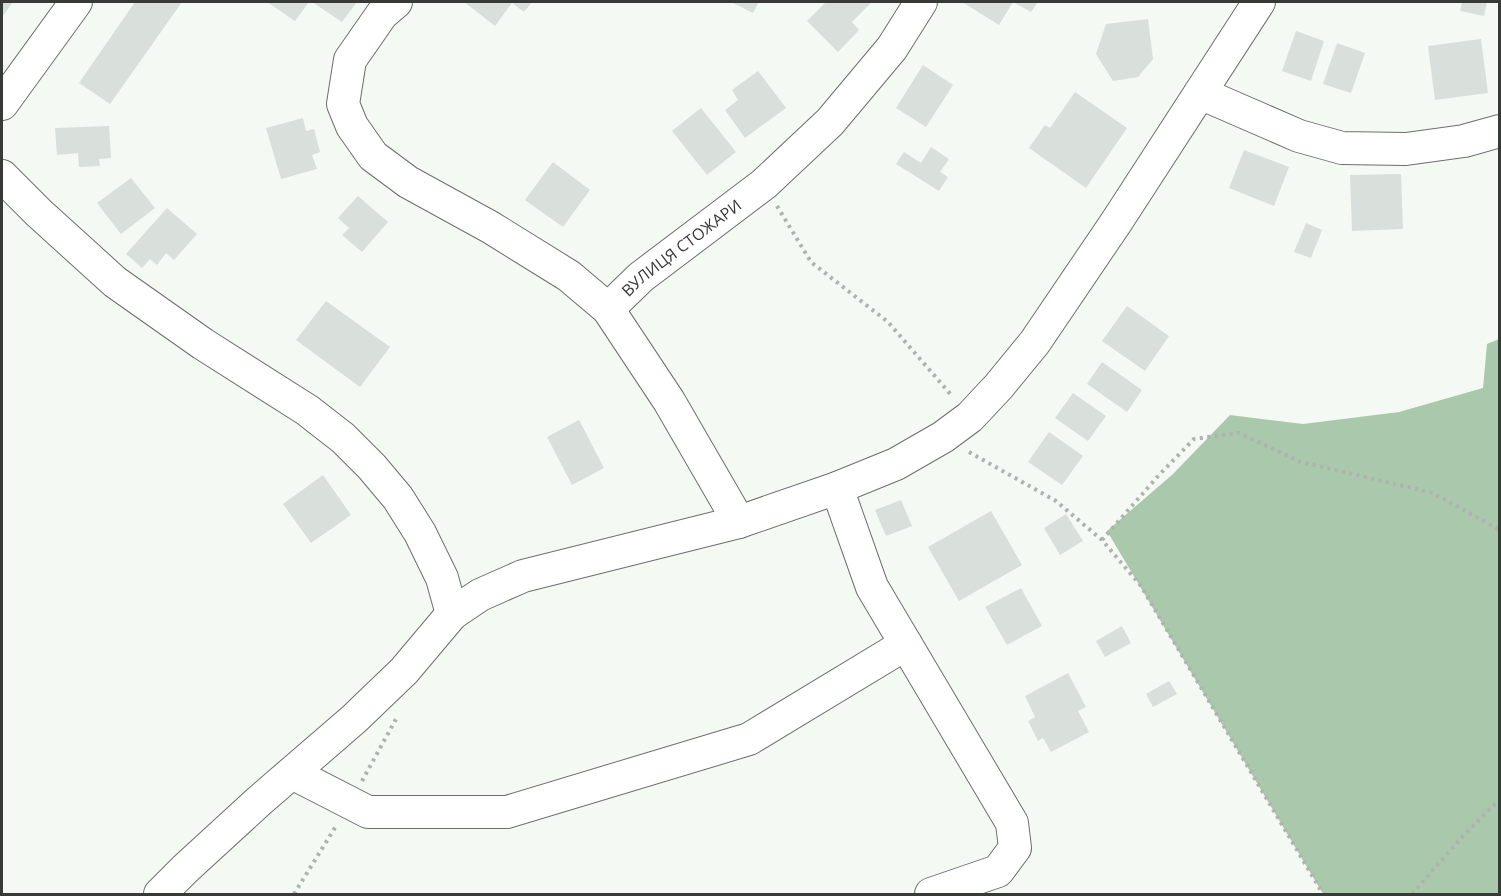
<svg xmlns="http://www.w3.org/2000/svg" width="1501" height="896" font-family="'Open Sans',sans-serif">
<rect width="100%" height="100%" fill="#f4f9f4"/>
<!-- forest -->
<polygon fill="#aac8ab" points="1499,339 1499,894 1323,894 1107,531 1173,474 1230,415 1303,424 1399,412 1483,388 1487,344"/>
<!-- building -->
<g fill="#d9dfda">
<polygon points="2,2 13,2 2,17"/>
<polygon points="135,2 182,2 110,104 79,83"/>
<polygon points="267,2 309,2 295,21"/>
<polygon points="312,2 357,2 342,22"/>
<polygon points="464,2 532,2 524,12 512,3 495,26"/>
<polygon points="731,2 759,2 753,13"/>
<polygon points="826,2 872,2 852,22 859,30 838,52 807,21"/>
<polygon points="962,2 1013,2 999,25"/>
<polygon points="1013,2 1038,2 1031,12"/>
<polygon points="1462,2 1487,2 1484,16 1460,11"/>
<polygon points="1148,19 1153,59 1138,77 1113,81 1096,54 1106,24"/>
<polygon points="1296,31 1324,41 1311,81 1282,71"/>
<polygon points="1481,39 1488,93 1435,100 1428,46"/>
<polygon points="1337,43 1365,53 1351,93 1323,84"/>
<polygon points="923,65 953,85 926,127 896,108"/>
<polygon points="758,71 786,108 745,138 725,110 738,100 732,90"/>
<polygon points="1075,92 1127,128 1086,188 1029,148 1045,125 1050,128"/>
<polygon points="701,108 736,152 707,175 672,131"/>
<polygon points="303,118 306,131 314,129 320,152 312,155 317,169 281,179 266,128"/>
<polygon points="109,126 111,158 99,159 100,166 79,167 78,153 57,155 55,128"/>
<polygon points="931,147 949,159 940,172 948,177 939,191 896,164 904,152 921,163"/>
<polygon points="1244,150 1289,167 1274,206 1229,188"/>
<polygon points="553,162 590,190 563,227 525,200"/>
<polygon points="1401,174 1403,229 1352,231 1350,175"/>
<polygon points="131,178 155,208 121,234 97,203"/>
<polygon points="358,196 388,222 362,252 342,235 349,228 338,218"/>
<polygon points="167,208 197,234 174,260 166,253 157,265 150,259 142,268 126,254"/>
<polygon points="1306,223 1322,230 1311,258 1294,252"/>
<polygon points="326,301 390,347 360,387 296,340"/>
<polygon points="1127,306 1169,336 1145,371 1102,341"/>
<polygon points="1102,362 1142,390 1127,412 1087,384"/>
<polygon points="1073,393 1106,416 1088,441 1055,418"/>
<polygon points="579,420 604,468 572,485 547,437"/>
<polygon points="1049,432 1083,456 1062,485 1028,462"/>
<polygon points="323,475 351,515 311,543 283,504"/>
<polygon points="901,500 912,526 886,536 875,510"/>
<polygon points="991,511 1022,565 959,601 928,547"/>
<polygon points="1066,514 1083,541 1060,555 1044,528"/>
<polygon points="1021,588 1042,626 1007,645 985,607"/>
<polygon points="1122,626 1131,643 1105,657 1096,641"/>
<polygon points="1068,673 1086,707 1078,711 1089,732 1051,752 1043,738 1038,741 1028,721 1035,717 1025,696"/>
<polygon points="1169,681 1177,694 1153,707 1146,694"/>
</g>
<g fill="none" stroke-linecap="round" stroke-linejoin="round">
<defs>
<g id="minor">
<polyline points="396,2 382,14 350,60 343,104 352,126 373,156 408,182 490,227 569,276 608,309"/>
<polyline points="1200,93 1299,136 1342,148 1406,149 1464,141 1500,131"/>
<polyline points="2,104 76,2"/>
<polyline points="2,176 39,213 115,282 203,344 307,410 343,438 372,467 398,498 420,533 442,578 452,614"/>
<polyline points="837,488 872,587 1012,823 1015,848 998,871 931,894"/>
<path id="s1" d="M739 522 669 401 608 309 641 277 764 184 830 122 892 48 921 2"/>
<polyline points="292,773 368,812 507,812 749,739 906,644"/>
<polyline points="160,894 185,869 258,802 354,719 404,671 452,614 480,595 523,576 739,522 837,488 896,464 943,437 970,417 999,386 1035,342 1117,221 1259,2"/>
</g>
</defs>
<!-- minor casing -->
<use href="#minor" stroke="#6c706c" stroke-width="34"/>
<!-- path -->
<g stroke="#afb3af" stroke-width="4" stroke-dasharray="3 4.5" stroke-linecap="butt">
<polyline points="777,206 811,262 888,322 953,397"/>
<polyline points="969,452 1056,501 1102,540 1141,586 1323,894"/>
<polyline points="1102,540 1159,475 1194,439 1239,433 1301,462 1433,493 1500,530"/>
<polyline points="362,781 396,719"/>
<polyline points="294,894 336,826"/>
<polyline points="1412,894 1463,836 1500,799"/>
</g>
<!-- minor -->
<use href="#minor" stroke="#fff" stroke-width="32"/>
</g>
<g text-anchor="middle" stroke-width="6" stroke-linejoin="round" paint-order="stroke">
<!-- street labels -->
<g font-size="16" fill="#383a38" stroke="#fff">
<text dy="6" stroke="none"><textPath href="#s1" startOffset="346">ВУЛИЦЯ СТОЖАРИ</textPath></text>
</g>
</g>
<!-- border -->
<rect width="1501" height="896" fill="none" stroke="#383a38" stroke-width="6"/>
</svg>
